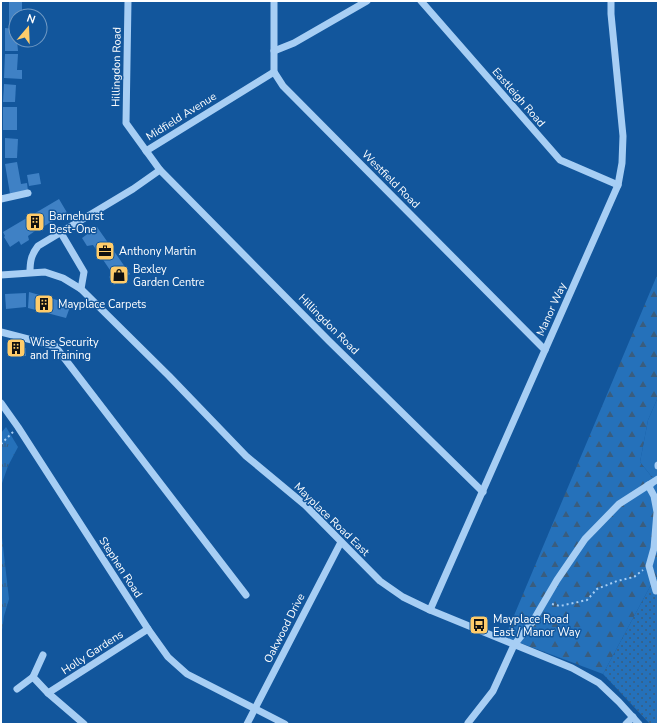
<svg xmlns="http://www.w3.org/2000/svg" width="659" height="725" font-family="'Nunito Sans',sans-serif">
<defs>
<pattern id="forest-firs" width="22" height="20" patternUnits="userSpaceOnUse"><rect width="22" height="20" fill="#2571ba"/><path d="M5 1l3.5 6h-7zM16 11l3.5 6h-7z" fill="#3a5d7e"/></pattern>
<pattern id="park-tufts" width="24" height="20" patternUnits="userSpaceOnUse"><rect width="24" height="20" fill="#2571ba"/><path d="M3 7l-1-3M5 7V3M7 7l1-3M15 17l-1-3M17 17v-4M19 17l1-3" fill="none" stroke="#3a5d7e"/></pattern>
<pattern id="garden-dots" width="8" height="8" patternUnits="userSpaceOnUse"><rect width="8" height="8" fill="#2571ba"/><path d="M2 2h.1M6 6h.1" fill="none" stroke="#3a5d7e" stroke-width="1.8" stroke-linecap="round"/></pattern>
</defs>
<rect width="100%" height="100%" fill="#12569c"/>
<!-- grass -->
<polygon fill="#2571ba" points="658,397 658,480 651,476 640,462 648,420"/>
<!-- forest -->
<polygon fill="url(#forest-firs)" points="658,273 658,397 648,420 640,462 651,476 658,480 658,578 653,581 603,674 505,637"/>
<!-- park -->
<g fill="url(#park-tufts)">
<polygon points="6,427 18,447 8,466 1,486 1,433"/>
<polygon points="1,529 9,599 4,616 1,637"/>
</g>
<!-- garden -->
<polygon fill="url(#garden-dots)" points="658,578 658,724 650,724 603,674 653,581"/>
<!-- building -->
<g fill="#3f81c5">
<polygon points="9,2 22,2 22,16 16,16 16,24 9,24"/>
<polygon points="5,28 16,29 18,51 5,51"/>
<polygon points="5,54 18,54 17,70 22,70 22,79 4,78"/>
<polygon points="4,84 16,85 15,102 3,102"/>
<rect x="3" y="107" width="14" height="23"/>
<polygon points="5,138 18,139 17,158 5,158"/>
<polygon points="17,162 21,184 27,183 28,191 10,194 5,164"/>
<polygon points="39,173 41,184 29,186 27,175"/>
<polygon points="59,199 69,216 61,221 57,219 35,231 28,236 29,240 21,245 19,241 10,247 4,237 5,236 3,232"/>
<polygon points="97,227 130,274 114,285 109,277 112,273 93,245 87,246 82,238"/>
<polygon points="29,292 71,304 66,318 28,308"/>
<polygon points="26,293 26,307 6,309 5,294"/>
<polygon points="9,340 23,341 22,348 26,348 26,356 8,355"/>
</g>
<g fill="none" stroke-linecap="round" stroke-linejoin="round">
<!-- path -->
<g stroke="#a7cef4" stroke-width="2" stroke-dasharray="2 3" stroke-linecap="butt">
<polyline points="1,444 13,432"/>
<polyline points="552,604 560,606 587,600 597,589 617,581 634,577 643,570"/>
</g>
<!-- minor -->
<g stroke="#a7cef4" stroke-width="7">
<polyline points="128,1 126,123 160,170 329,341 483,492"/>
<polyline points="274,1 274,72 283,86 545,350"/>
<polyline points="421,1 560,160 618,185"/>
<polyline points="274,51 294,43 367,1"/>
<polyline points="146,151 274,72"/>
<polyline points="1,199 28,193"/>
<polyline points="61,233 84,272 81,289"/>
<path d="M30 272C30 262 31 255 38 246L133 189 160 170"/>
<polyline points="1,275 45,272 63,278 81,289 169,376 246,456 305,505 380,581 403,597 430,610 572,668 599,683 619,702 639,724"/>
<polyline points="1,332 55,346 246,595"/>
<polyline points="1,403 18,427 148,629 168,657 187,674 285,724"/>
<polyline points="658,465 658,466"/>
<polyline points="651,484 648,485 654,496 657,512 654,548 649,566 656,591"/>
<polyline points="430,610 618,185 622,163 623,136 611,14 611,1"/>
<polyline points="43,655 33,677 48,693 84,724"/>
<polyline points="17,689 33,677"/>
<polyline points="48,693 148,629"/>
<polyline points="468,723 493,691 514,645 533,621 557,580 585,539 619,504 658,479"/>
<polyline points="247,724 341,542"/>
<polyline points="626,724 633,717"/>
</g>
</g>
<!-- icons -->
<defs>
<symbol id="building-square" viewBox="-11 -11 22 22"><rect x="-9" y="-9" width="18" height="18" rx="4" fill="#ffcc6a" stroke="#12569c"/><path d="M-4-6H4V6H1V3H-1V6H-4ZM-2.5-4.3h1.7v1.8h-1.7ZM.8-4.3h1.7v1.8H.8ZM-2.5-1h1.7V.8h-1.7ZM.8-1h1.7V.8H.8Z" fill="#111"/></symbol>
<symbol id="office-square" viewBox="-11 -11 22 22"><rect x="-9" y="-9" width="18" height="18" rx="4" fill="#ffcc6a" stroke="#12569c"/><path d="M-6-3h4V-5.5h4V-3h4V5H-6ZM-1-4.5V-3h2v-1.5ZM-6 0V1H6V0Z" fill="#111"/></symbol>
<symbol id="shop-square" viewBox="-11 -11 22 22"><rect x="-9" y="-9" width="18" height="18" rx="4" fill="#ffcc6a" stroke="#12569c"/><path d="M-5-2.5h2.3a2.7 3.5 0 0 1 5.4 0H5L5.5 6h-11ZM-1.5-2.5h3a1.5 2.3 0 0 0-3 0Z" fill="#111"/></symbol>
<symbol id="bus-square" viewBox="-11 -11 22 22"><rect x="-9" y="-9" width="18" height="18" rx="4" fill="#ffcc6a" stroke="#12569c"/><path d="M-5-6H5V4H4V6H2V4H-2V6H-4V4H-5ZM-3.5-4V0h7V-4ZM-3.5 1.2v1.5H-2V1.2ZM2 1.2v1.5H3.5V1.2Z" fill="#111"/></symbol>
</defs>
<g fill-rule="evenodd">
<use href="#building-square" x="24" y="211" width="22" height="22"/>
<use href="#office-square" x="94" y="240" width="22" height="22"/>
<use href="#shop-square" x="108" y="264" width="22" height="22"/>
<use href="#building-square" x="33" y="293" width="22" height="22"/>
<use href="#building-square" x="5" y="337" width="22" height="22"/>
<use href="#bus-square" x="468" y="614" width="22" height="22"/>
</g>
<g text-anchor="middle" stroke-width="3" stroke-linejoin="round" paint-order="stroke">
<!-- street labels -->
<g font-size="11" fill="#fff" stroke="#12569c">
<text transform="translate(116 67) rotate(-89)" y="4">Hillingdon Road</text>
<text transform="translate(519 97) rotate(49)" y="4">Eastleigh Road</text>
<text transform="translate(181 116) rotate(-32)" y="4">Midfield Avenue</text>
<text transform="translate(391 179) rotate(45)" y="4">Westfield Road</text>
<text transform="translate(551 309) rotate(-66)" y="4">Manor Way</text>
<text transform="translate(329 324) rotate(45)" y="4">Hillingdon Road</text>
<text transform="translate(332 519) rotate(44)" y="4">Mayplace Road East</text>
<text transform="translate(121 567) rotate(57)" y="4">Stephen Road</text>
<text transform="translate(284 628) rotate(-63)" y="4">Oakwood Drive</text>
<text transform="translate(92 652) rotate(-33)" y="4">Holly Gardens</text>
</g>
<!-- poi labels -->
<g font-size="11" fill="#fff" stroke="#12569c" text-anchor="start">
<text x="49" y="220">Barnehurst<tspan x="49" dy="13">Best-One</tspan></text>
<text x="119" y="255">Anthony Martin</text>
<text x="133" y="273">Bexley<tspan x="133" dy="13">Garden Centre</tspan></text>
<text x="58" y="308">Mayplace Carpets</text>
<text x="30" y="346">Wise Security<tspan x="30" dy="13">and Training</tspan></text>
<text x="493" y="623">Mayplace Road<tspan x="493" dy="13">East / Manor Way</tspan></text>
</g>
</g>
<!-- border -->
<rect width="659" height="725" fill="none" stroke="#ffffff" stroke-width="4"/>
<!-- north arrow -->
<g transform="translate(28 28) rotate(19)"><circle r="19" fill="#12569c" stroke="#719ac4"/>
<path d="M0-3L7 15L0 10L-7 15Z" fill="#ffcc6a"/>
<text y="-6" font-size="11" font-weight="bold" text-anchor="middle" fill="#ffffff">N</text>
</g>
</svg>
